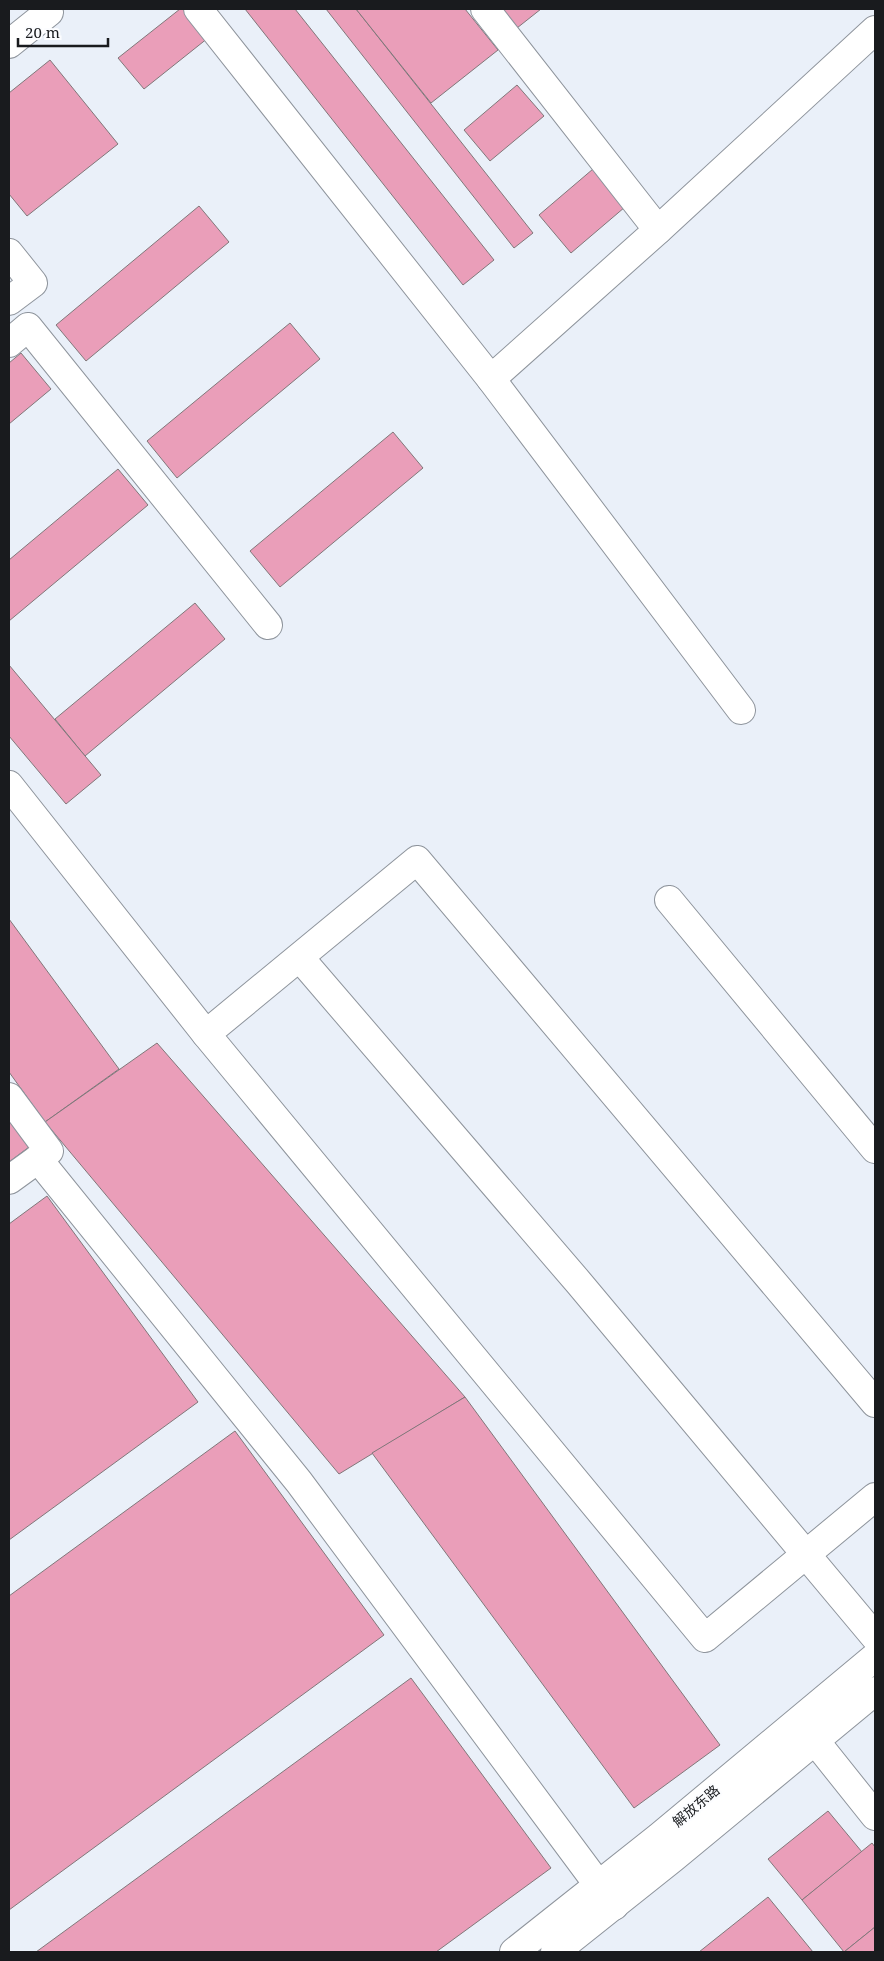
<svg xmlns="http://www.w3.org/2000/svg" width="884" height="1961" font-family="'Noto Serif','Noto Sans SC',serif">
<rect width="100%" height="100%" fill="#eaf0f9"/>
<!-- building -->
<g fill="#ea9eb9" stroke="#81777a">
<polygon points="180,9 193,9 213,34 144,89 118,58"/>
<polygon points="245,9 295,9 494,260 463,285"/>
<polygon points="326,9 356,9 533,233 514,248"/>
<polygon points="356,9 465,9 498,50 431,103"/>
<polygon points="502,9 541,9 517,28"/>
<polygon points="50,60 118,144 27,216 9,194 9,93"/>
<polygon points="517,85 544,116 490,161 464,130"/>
<polygon points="593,169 625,207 571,253 539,215"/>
<polygon points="199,206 229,242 86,361 56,325"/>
<polygon points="290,323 320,359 177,478 147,441"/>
<polygon points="21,353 51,389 9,424 9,363"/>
<polygon points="393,432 423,468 280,587 250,551"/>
<polygon points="118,469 148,505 9,621 9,560"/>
<polygon points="195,603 225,639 85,756 55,719"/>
<polygon points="9,665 101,775 66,804 9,736"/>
<polygon points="9,919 119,1069 45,1122 9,1072"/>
<polygon points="157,1043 465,1397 339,1474 45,1122"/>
<polygon points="9,1119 29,1147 9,1162"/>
<polygon points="47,1196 198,1402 9,1540 9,1224"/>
<polygon points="465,1397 720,1745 634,1808 372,1453"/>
<polygon points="235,1431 384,1635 9,1910 9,1596"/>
<polygon points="411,1678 551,1868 436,1952 36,1952"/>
<polygon points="828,1811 862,1852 802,1900 768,1859"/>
<polygon points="872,1843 875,1847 875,1927 844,1952 802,1900"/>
<polygon points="768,1897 813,1952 699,1952"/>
<polygon points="875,1927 875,1952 844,1952"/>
</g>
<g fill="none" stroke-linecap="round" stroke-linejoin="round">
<defs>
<g id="minor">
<polyline points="198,9 491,379 741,710"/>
<polyline points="485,9 658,230"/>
<polyline points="9,44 49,12 46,9"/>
<polyline points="9,253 33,283 9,301"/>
<polyline points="9,343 28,327 268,625"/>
<polyline points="491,379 658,230 875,30"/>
<polyline points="9,785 206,1034"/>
<polyline points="669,900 875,1149"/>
<polyline points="300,958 579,1283 875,1637"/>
<polyline points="9,1097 49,1151 9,1180"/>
<polyline points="38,1159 299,1482 614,1906"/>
<polyline points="875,1403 417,860 206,1034 705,1638 875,1497"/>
<polyline points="804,1727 875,1816"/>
<polyline points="514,1952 659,1837 875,1657"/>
<polyline points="555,1952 673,1858 875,1691"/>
</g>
</defs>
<!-- minor casing -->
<use href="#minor" stroke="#8e949c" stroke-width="30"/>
<!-- minor -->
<use href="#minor" stroke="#fff" stroke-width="28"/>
</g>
<g text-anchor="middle" stroke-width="4.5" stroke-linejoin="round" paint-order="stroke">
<!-- street labels -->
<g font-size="14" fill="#191b1e" stroke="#fcfdff">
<text transform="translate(696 1806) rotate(-40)" y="5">解放东路</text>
</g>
</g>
<!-- border -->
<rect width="884" height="1961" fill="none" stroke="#191b1e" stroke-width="20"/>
<!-- scale -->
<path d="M18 38v8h90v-8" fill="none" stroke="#191b1e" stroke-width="2.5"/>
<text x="25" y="38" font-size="15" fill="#191b1e" stroke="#fcfdff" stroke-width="4" paint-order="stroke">20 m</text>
</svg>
